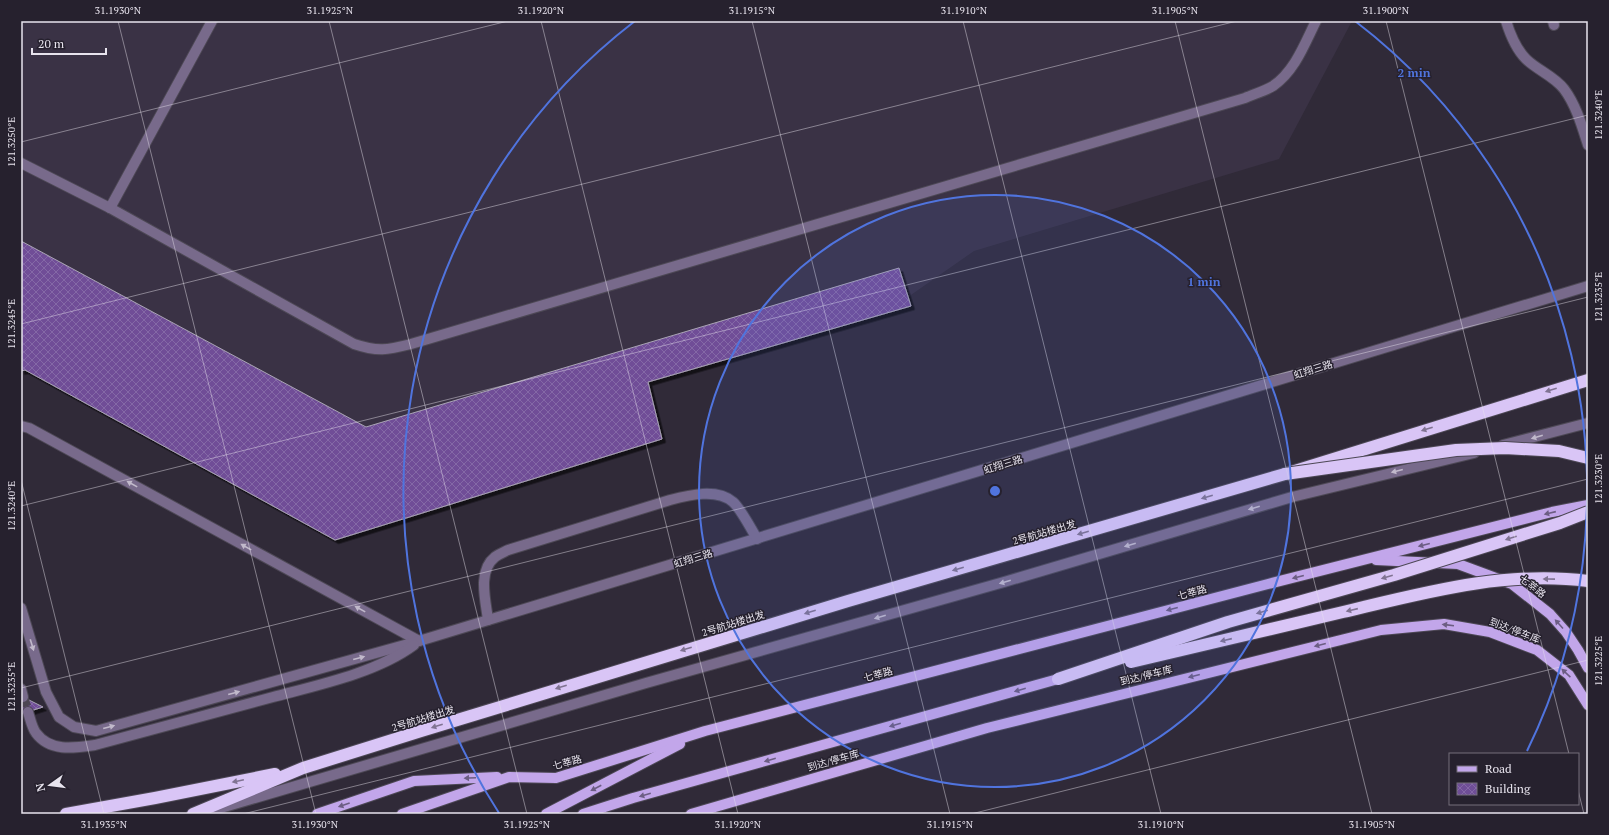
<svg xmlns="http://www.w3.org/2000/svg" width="1609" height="835" font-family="'PT Serif','Noto Sans SC',serif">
<defs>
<pattern id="building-cross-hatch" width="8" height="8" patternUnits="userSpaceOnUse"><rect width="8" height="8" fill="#6f4e97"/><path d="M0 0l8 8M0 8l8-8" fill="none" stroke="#8467a6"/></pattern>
<filter id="shadow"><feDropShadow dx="3.5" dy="3.5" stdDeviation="0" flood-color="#0009"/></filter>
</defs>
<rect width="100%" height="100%" fill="#302a38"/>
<!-- built -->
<polygon fill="#3a3245" points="21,21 1352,21 1279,159 974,251 908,297 911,306 648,382 662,439 335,540 25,370 21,371"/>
<!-- building -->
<g fill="url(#building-cross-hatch)" stroke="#aaa4b5" filter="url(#shadow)">
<polygon points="21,241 366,427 899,268 911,306 648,382 662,439 335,540 25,370 21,371"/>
<polygon points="21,696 43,707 21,714"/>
</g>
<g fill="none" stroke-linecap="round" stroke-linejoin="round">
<!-- minor-tunnel -->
<polyline stroke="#4c4653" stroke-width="10" stroke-dasharray="10 5" stroke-linecap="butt" points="23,697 28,712"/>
<defs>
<g id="minor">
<path d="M1506 21C1510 34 1516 49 1526 59 1537 70 1554 76 1564 89 1576 105 1582 126 1588 145"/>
<polyline points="1553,21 1554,25"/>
<path d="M21 163 110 208 354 344C378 352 387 350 411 344L1245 98C1254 94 1265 91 1273 86 1295 71 1305 43 1316 21"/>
<polyline points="110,208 212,21"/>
<polyline points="21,426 29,428 419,641"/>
<polyline points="1503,445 1588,423"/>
<polyline points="21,608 46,692 59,717 74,727 96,731 419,641 1588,286"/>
<path d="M488 620C486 602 477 571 495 557 499 554 504 552 508 550L670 500C689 495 717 488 733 502 740 508 752 530 757 539"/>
<polyline points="21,689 23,697"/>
<path d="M28 712C30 718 32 728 36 733 50 752 74 748 95 745 154 729 214 713 273 697 318 685 376 673 414 645"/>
<polyline points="214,810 646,683 1004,582 1292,497 1474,453"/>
</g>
<g id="major">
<polyline points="1376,560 1458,564 1512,584 1550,614 1566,632 1578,650 1588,668"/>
<polyline points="317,814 414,781 497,777"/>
<polyline points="402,814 509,777 556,778 705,731 1268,584 1552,512 1588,505"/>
<polyline points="546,814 680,744"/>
<polyline points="583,814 633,798 1058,679"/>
<polyline points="691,814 987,728 1381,630 1444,624 1490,632 1537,650 1569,675 1588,705"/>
</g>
<g id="highway">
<polyline points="66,814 155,798 275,774"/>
<polyline points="193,814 303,768 421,731 848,601 1285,474 1588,380"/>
</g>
</defs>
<!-- minor casing -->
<use href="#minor" stroke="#4d4855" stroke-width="12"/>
<!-- major casing -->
<use href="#major" stroke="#4d4855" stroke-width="12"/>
<!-- highway casing -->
<use href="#highway" stroke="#4d4855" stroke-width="14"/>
<!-- minor -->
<use href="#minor" stroke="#786a8b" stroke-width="10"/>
<!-- major -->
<use href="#major" stroke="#c2a6ea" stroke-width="10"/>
<!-- highway -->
<use href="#highway" stroke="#d9c5f6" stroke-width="12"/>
<defs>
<g id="highway-bridge">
<polyline points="1285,474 1456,450 1505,448 1559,451 1588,458"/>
<path d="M1131 662C1202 645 1272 629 1343 612 1423 593 1505 570 1588 581"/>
<polyline points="1058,679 1228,622 1394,575 1560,523 1588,512"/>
</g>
</defs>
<!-- highway-bridge casing -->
<use href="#highway-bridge" stroke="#4d4855" stroke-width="14" stroke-linecap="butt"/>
<!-- highway-bridge -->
<use href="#highway-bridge" stroke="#d9c5f6" stroke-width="12"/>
</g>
<!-- one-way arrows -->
<defs><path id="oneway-solid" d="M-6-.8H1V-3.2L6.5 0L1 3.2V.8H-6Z"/></defs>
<g fill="#807392">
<use href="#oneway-solid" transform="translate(1551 390) rotate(163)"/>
<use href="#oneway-solid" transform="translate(1427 429) rotate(162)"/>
<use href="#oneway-solid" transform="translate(1207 497) rotate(164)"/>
<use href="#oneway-solid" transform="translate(1083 533) rotate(164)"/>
<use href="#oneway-solid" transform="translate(1511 538) rotate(163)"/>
<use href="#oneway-solid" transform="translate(958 569) rotate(164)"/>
<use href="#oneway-solid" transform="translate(1387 577) rotate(164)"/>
<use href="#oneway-solid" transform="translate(1549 579) rotate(-179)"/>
<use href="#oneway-solid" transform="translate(1352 610) rotate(167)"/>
<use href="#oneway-solid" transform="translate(810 612) rotate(163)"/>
<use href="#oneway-solid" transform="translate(1262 612) rotate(164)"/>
<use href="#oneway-solid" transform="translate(1226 640) rotate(167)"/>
<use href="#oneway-solid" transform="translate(686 649) rotate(163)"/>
<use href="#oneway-solid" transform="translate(561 687) rotate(163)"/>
<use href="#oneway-solid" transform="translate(437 726) rotate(163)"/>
<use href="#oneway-solid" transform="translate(238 781) rotate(168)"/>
</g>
<g fill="#c1b9cb">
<use href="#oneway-solid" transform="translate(1537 437) rotate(164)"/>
<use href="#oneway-solid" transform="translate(1397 471) rotate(166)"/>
<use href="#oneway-solid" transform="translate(132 484) rotate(-151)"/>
<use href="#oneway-solid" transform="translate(1254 508) rotate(164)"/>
<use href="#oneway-solid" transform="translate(1130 545) rotate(164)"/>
<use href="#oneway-solid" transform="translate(246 547) rotate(-151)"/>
<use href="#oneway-solid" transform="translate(1005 582) rotate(164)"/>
<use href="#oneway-solid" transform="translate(360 609) rotate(-151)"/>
<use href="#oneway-solid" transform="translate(880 617) rotate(164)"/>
<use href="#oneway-solid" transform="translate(32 645) rotate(73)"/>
<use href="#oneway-solid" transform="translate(359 658) rotate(-15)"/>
<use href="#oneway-solid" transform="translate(234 693) rotate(-15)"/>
<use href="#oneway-solid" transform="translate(109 727) rotate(-15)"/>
</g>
<g fill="#6c5d83">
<use href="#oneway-solid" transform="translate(1550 513) rotate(167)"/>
<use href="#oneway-solid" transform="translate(1424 545) rotate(166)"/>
<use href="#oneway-solid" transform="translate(1298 577) rotate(166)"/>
<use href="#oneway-solid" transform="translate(1172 609) rotate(165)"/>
<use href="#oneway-solid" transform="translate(1559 624) rotate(-132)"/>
<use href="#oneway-solid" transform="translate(1448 625) rotate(-173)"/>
<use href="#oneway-solid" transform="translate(1320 645) rotate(166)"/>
<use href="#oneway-solid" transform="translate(1566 673) rotate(-137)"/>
<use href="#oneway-solid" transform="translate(1194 676) rotate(166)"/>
<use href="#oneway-solid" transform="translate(1020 690) rotate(164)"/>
<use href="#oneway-solid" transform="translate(895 725) rotate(164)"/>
<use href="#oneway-solid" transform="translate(770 760) rotate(164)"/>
<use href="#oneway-solid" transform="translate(470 778) rotate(178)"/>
<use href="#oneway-solid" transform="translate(596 788) rotate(152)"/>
<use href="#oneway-solid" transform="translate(645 795) rotate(164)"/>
<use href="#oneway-solid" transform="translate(344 805) rotate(161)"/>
</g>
<!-- ticks -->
<path fill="none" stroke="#e8e4ee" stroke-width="1" stroke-opacity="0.45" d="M118 21 316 814M329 21 527 814M541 21 738 814M752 21 950 814M963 21 1161 814M1175 21 1372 814M1386 21 1569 754M21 142 508 21M21 324 1237 21M21 480 104 814M21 506 1588 115M21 688 1588 297M1578 790 1584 814M243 814 1588 479M971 814 1588 660"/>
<!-- distance rings -->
<circle cx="995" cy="491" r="296" fill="#5074de" fill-opacity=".12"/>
<g fill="none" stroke="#5074de" stroke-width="2">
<circle cx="995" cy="491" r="296"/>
<path d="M499 813A592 592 0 0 1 635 21M1355 21A592 592 0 0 1 1527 751"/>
</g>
<g text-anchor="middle" stroke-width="3" stroke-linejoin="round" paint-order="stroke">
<!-- street labels -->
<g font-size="10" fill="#e8e4ee" stroke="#26212e">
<text transform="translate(1313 369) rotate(-17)" y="4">虹翔三路</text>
<text transform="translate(1003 464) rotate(-17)" y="4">虹翔三路</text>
<text transform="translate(1044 532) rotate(-16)" y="4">2号航站楼出发</text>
<text transform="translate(693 558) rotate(-17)" y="4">虹翔三路</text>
<text transform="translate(1533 586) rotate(38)" y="4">七莘路</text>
<text transform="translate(1192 592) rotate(-15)" y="4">七莘路</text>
<text transform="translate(733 623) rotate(-17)" y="4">2号航站楼出发</text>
<text transform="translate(1515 630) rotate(21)" y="4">到达/停车库</text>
<text transform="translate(878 674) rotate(-15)" y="4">七莘路</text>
<text transform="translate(1146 675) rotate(-14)" y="4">到达/停车库</text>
<text transform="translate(423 718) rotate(-17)" y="4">2号航站楼出发</text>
<text transform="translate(833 760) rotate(-16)" y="4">到达/停车库</text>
<text transform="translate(567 762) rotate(-15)" y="4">七莘路</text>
</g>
</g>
<circle cx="995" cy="491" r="6" fill="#5074de" stroke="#26212e" stroke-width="2"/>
<g font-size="12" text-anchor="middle" font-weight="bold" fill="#5074de" stroke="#26212e" stroke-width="3" stroke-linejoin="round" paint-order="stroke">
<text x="1414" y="77">2 min</text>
<text x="1204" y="286">1 min</text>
</g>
<!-- border -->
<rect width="1609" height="835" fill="none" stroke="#26212e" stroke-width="44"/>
<!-- legend -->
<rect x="1449" y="753" width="130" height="52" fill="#26212e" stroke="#746f7b"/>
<rect x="1457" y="766" width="20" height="6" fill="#c2a6ea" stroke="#746f7b"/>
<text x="1485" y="773" font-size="12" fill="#e8e4ee">Road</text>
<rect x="1457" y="783" width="20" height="12" fill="url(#building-cross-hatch)" stroke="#746f7b"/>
<text x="1485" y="793" font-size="12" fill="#e8e4ee">Building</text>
<!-- north arrow -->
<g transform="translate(50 785) rotate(256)" stroke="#26212e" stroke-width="3" paint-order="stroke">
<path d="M0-3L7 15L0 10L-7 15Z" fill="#e8e4ee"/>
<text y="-6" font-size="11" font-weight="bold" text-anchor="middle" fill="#e8e4ee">N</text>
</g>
<!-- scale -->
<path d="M32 48v6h74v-6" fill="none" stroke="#e8e4ee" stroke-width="2"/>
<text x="38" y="48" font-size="12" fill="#e8e4ee" stroke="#26212e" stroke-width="3" paint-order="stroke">20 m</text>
<rect x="22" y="22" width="1565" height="791" fill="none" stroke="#e8e4ee" stroke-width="1.5"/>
<g font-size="10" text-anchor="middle" fill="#e8e4ee">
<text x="118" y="14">31.1930°N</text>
<text x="330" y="14">31.1925°N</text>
<text x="541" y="14">31.1920°N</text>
<text x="752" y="14">31.1915°N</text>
<text x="964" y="14">31.1910°N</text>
<text x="1175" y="14">31.1905°N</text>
<text x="1386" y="14">31.1900°N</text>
<text transform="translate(1598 115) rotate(-90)" y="4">121.3240°E</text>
<text transform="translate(11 142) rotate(-90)" y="4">121.3250°E</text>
<text transform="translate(1598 297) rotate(-90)" y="4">121.3235°E</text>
<text transform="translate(11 324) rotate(-90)" y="4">121.3245°E</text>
<text transform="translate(1598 479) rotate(-90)" y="4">121.3230°E</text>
<text transform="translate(11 506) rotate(-90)" y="4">121.3240°E</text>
<text transform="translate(1598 661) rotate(-90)" y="4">121.3225°E</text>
<text transform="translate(11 687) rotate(-90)" y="4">121.3235°E</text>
<text x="104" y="828">31.1935°N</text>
<text x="315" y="828">31.1930°N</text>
<text x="527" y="828">31.1925°N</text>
<text x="738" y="828">31.1920°N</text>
<text x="950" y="828">31.1915°N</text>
<text x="1161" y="828">31.1910°N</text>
<text x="1372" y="828">31.1905°N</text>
</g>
</svg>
